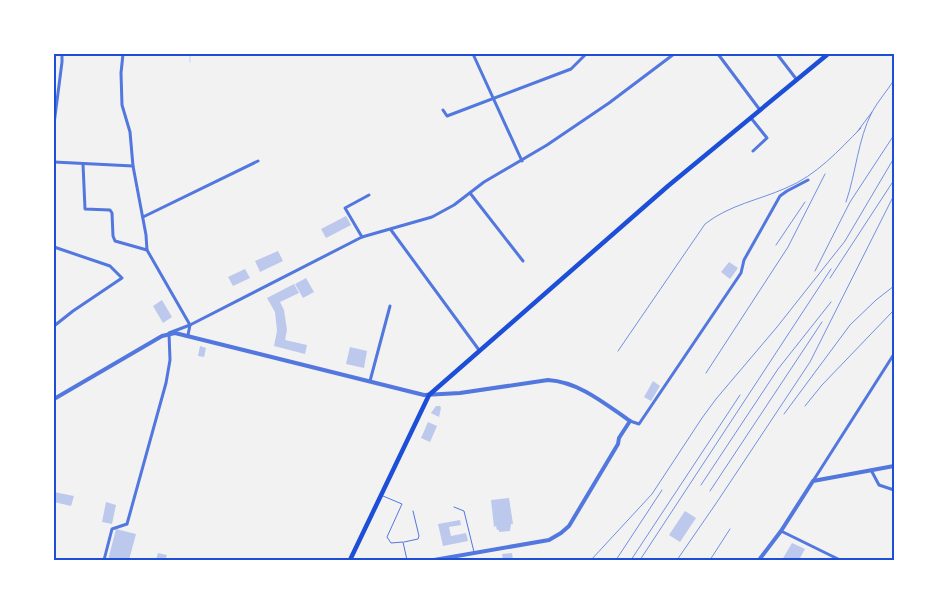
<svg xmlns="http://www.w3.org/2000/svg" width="948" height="614" font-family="Roboto,sans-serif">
<rect width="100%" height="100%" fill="#f2f2f2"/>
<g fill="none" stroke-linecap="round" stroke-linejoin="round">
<!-- stream -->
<polyline stroke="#bfd3fe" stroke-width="1" points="190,56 190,62"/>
</g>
<!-- building -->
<g fill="#bdc9ec">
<polygon points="346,216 351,225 326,238 321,229"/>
<polygon points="278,251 283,261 260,272 255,261"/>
<polygon points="729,262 738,268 730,279 721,272"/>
<polygon points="245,269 250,278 233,286 228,277"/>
<polygon points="306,278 314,292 303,298 295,284"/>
<polygon points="294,284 299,293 280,302 284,310 287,330 285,340 307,345 305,354 274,346 277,331 275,312 267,298"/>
<polygon points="162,300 172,317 163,323 153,306"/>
<polygon points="200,346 206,348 204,357 198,356"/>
<polygon points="350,347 367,351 364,368 346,364"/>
<polygon points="653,381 660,386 651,401 644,397"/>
<polygon points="436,406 440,406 441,408 439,417 431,413"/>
<polygon points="428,422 437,426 430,442 421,438"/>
<polygon points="54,492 74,496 71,506 54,502"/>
<polygon points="509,498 513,524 511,524 510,531 499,532 499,530 497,530 496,526 494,527 491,500"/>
<polygon points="106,502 116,505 112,524 102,522"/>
<polygon points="685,511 696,518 680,542 669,535"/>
<polygon points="460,520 461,525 449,527 451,536 466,533 468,541 443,546 438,524"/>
<polygon points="116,529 136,534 129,560 108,560"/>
<polygon points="792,543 805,549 799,560 782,560"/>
<polygon points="158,553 167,555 165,560 156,560"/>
<polygon points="512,553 513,560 503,560 502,554"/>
</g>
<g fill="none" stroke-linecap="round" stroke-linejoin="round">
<!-- service -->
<g stroke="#5277de" stroke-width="1">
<polyline points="383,496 402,504 387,537 391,543 403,542 407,560"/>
<polyline points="454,507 464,511 474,552"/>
<polyline points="404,542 418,539 419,536 413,511"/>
</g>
<!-- minor -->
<g stroke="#5277de" stroke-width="3">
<polyline points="473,54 522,161"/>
<polyline points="718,54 760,110"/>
<polyline points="777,54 797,80"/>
<polyline points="443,110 447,116 571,69 586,54"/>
<polyline points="751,118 767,138 753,151"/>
<polyline points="54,124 62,62 62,54"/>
<polyline points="54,162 133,166"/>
<polyline points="83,164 85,209 110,210 112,213 113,236 115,241 147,250"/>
<polyline points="470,193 523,261"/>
<polyline points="143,217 258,161"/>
<polyline points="391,230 479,350"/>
<polyline points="362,237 345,208 369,195"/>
<polyline points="54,247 110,266 122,278 73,311 54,326"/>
<polyline points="188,335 190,325 362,237 432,217 454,205 484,182 547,145 609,103 674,54"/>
<polyline points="370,381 390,306"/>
<polyline points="630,421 639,424 741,273 744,260 780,196 787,191 808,180"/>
<polyline points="871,470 879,485 894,490"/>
<polyline points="813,481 894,354"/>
<polyline points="781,531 840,560"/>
<polyline points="104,560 112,529 127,524 166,383 170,360 169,333 190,325 147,250 146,235 133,166 130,132 122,105 121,73 123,54"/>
</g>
<!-- tertiary -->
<g stroke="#5277de" stroke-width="4">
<path d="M54 399 162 336 175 333 424 395 460 393 548 380C579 382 604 403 630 421L619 438 618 444 569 526 561 533 549 540 434 560"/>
<polyline points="759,560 781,531 813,481 894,466"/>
</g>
<!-- secondary -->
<polyline stroke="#1d4ed8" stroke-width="4.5" points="350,560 429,395 668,186 828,54"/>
<!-- rail -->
<g stroke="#7290e2" stroke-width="1">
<polyline points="857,132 872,112"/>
<path d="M846 202C856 173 858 139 872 112 878 101 887 91 894 80"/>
<polyline points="776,245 805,202"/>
<polyline points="815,271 850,202 894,135"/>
<polyline points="830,278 894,180"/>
<path d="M618 351 705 224C729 205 759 200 786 188 817 175 838 151 861 128"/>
<polyline points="706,373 788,247 825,174"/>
<polyline points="805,406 822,385 894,310"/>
<polyline points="784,414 850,325 876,300 894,286"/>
<polyline points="701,485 778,369 831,302"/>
<polyline points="710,491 822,322"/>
<polyline points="591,560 652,494 702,418 716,399 777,327 845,241 894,158"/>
<polyline points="616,560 662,490"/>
<polyline points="631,560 740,395"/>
<polyline points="640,560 831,269"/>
<polyline points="677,560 717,502 810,362 894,195"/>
<polyline points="710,560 730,529"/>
</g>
</g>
<!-- border -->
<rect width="948" height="614" fill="none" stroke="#ffffff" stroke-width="110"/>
<rect x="55" y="55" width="838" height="504" fill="none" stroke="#1d4ed8" stroke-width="2"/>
</svg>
